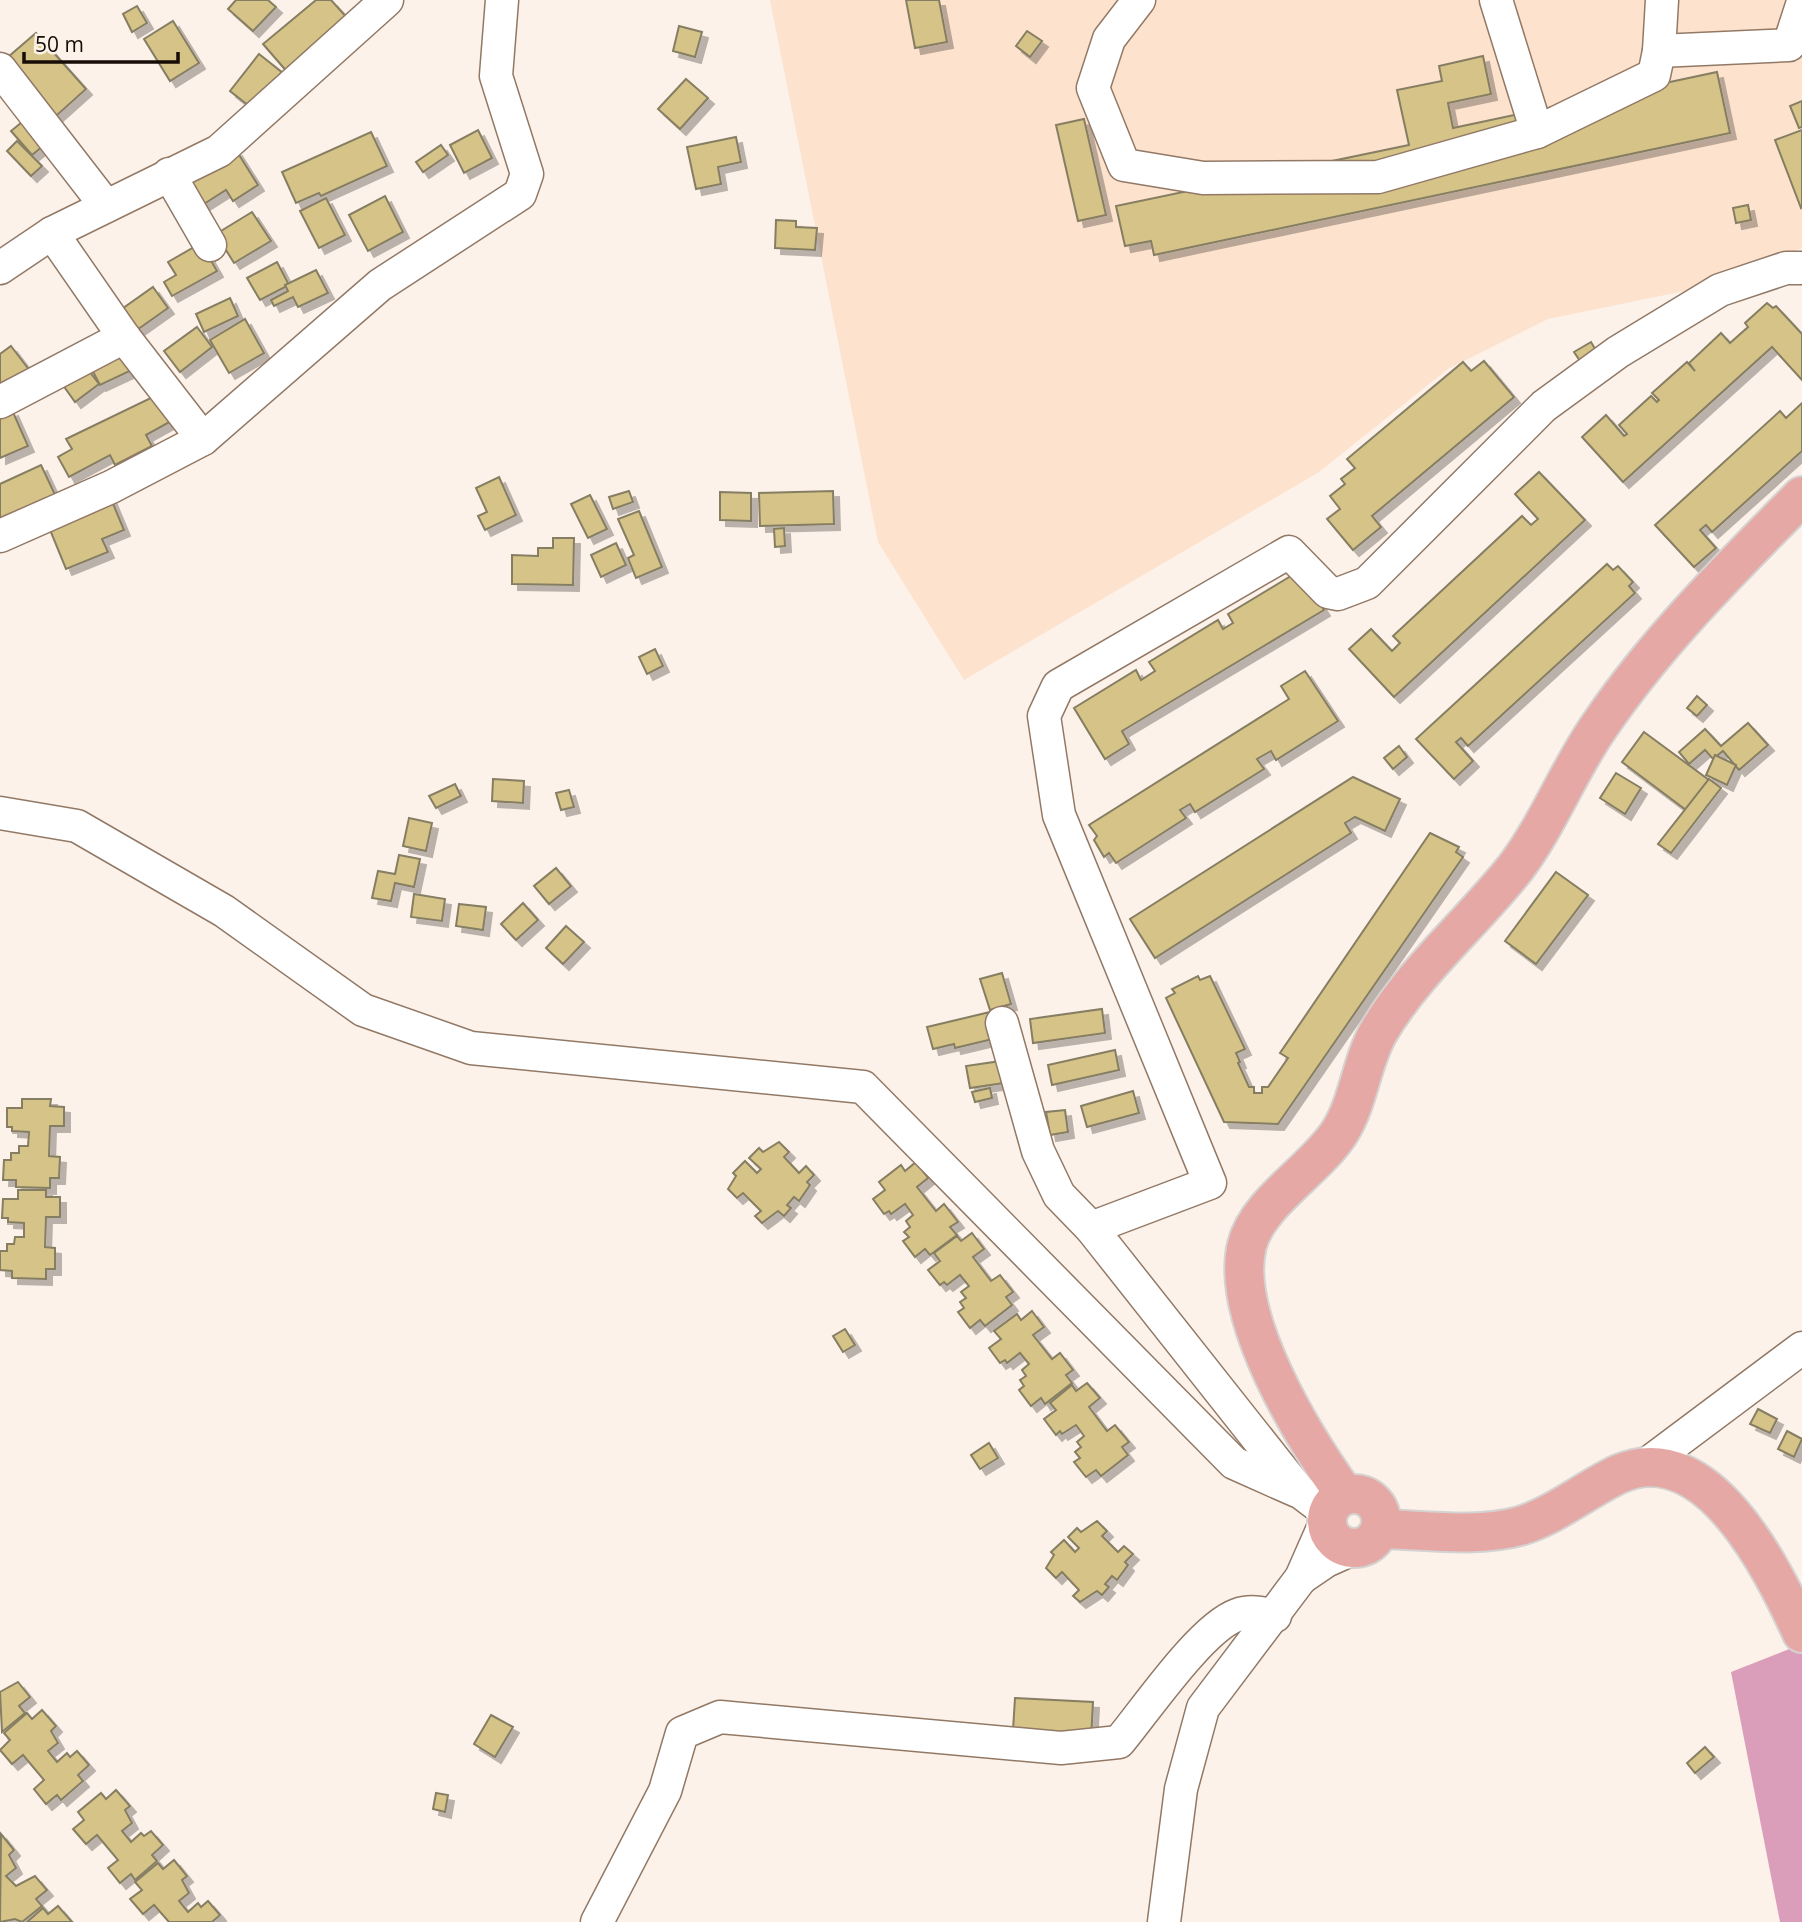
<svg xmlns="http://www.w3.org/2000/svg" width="1802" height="1922" font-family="'Open Sans',sans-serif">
<defs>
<filter id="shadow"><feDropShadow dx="6" dy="6" stdDeviation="0" flood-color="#0004"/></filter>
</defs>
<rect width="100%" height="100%" fill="#fdf2e9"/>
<!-- built -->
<polygon fill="#fde2cd" points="770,0 1802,0 1802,248 1719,284 1548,319 1448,369 1319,472 964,680 878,542"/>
<!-- forest -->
<polygon fill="#db9eba" points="1802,1644 1802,1922 1780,1922 1731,1672"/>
<!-- building -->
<g fill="#d5c387" stroke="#867e63" stroke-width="2" filter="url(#shadow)">
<polygon points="236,0 268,0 276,7 253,31 228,9"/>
<polygon points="316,0 331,0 350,21 289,74 263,44"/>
<polygon points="906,0 939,0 947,42 915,48"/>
<polygon points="137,6 147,23 132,32 123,14"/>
<polygon points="173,21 199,63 170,81 144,39"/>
<polygon points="679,26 702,32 695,57 673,51"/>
<polygon points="1027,31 1042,41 1030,57 1016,46"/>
<polygon points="36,33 86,89 56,116 1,63"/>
<polygon points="259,54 288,77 258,113 230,91"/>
<polygon points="1483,56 1491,94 1448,103 1453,128 1717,72 1730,133 1154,255 1151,241 1125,246 1116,206 1409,145 1397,90 1442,81 1439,66"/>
<polygon points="686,79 708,98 680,129 658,109"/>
<polygon points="1802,101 1802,127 1799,128 1790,106"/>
<polygon points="27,118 48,142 32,155 11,131"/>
<polygon points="1084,119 1106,215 1078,221 1056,125"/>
<polygon points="478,130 492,158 464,173 450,145"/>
<polygon points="1802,130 1802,207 1801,208 1775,140"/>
<polygon points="371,132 387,166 321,196 319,193 296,203 282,172"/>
<polygon points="736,137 741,162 718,167 721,184 696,189 687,147"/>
<polygon points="17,141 42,166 31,176 7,151"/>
<polygon points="441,145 448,155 423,172 416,162"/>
<polygon points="236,150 258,185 233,201 226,190 204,204 184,174"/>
<polygon points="385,196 403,232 368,251 349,215"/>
<polygon points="326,198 345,235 319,248 300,211"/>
<polygon points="1748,205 1751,220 1736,223 1733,208"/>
<polygon points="252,212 271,241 234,263 216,234"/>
<polygon points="776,220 796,221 796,227 817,228 815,250 775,248"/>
<polygon points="201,243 217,271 172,296 164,282 176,275 168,262"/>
<polygon points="277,262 289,285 260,300 247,278"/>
<polygon points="316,270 328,293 298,307 293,297 274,306 271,300 288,291 285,285"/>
<polygon points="153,287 168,308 134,332 119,311"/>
<polygon points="230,298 238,316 204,332 196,314"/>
<polygon points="1767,303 1773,308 1776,306 1802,334 1802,380 1772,347 1623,482 1582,437 1606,415 1624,436 1627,434 1619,425 1651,396 1657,402 1659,400 1652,393 1687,362 1695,371 1689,363 1721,333 1730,343 1748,327 1745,323"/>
<polygon points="245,319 264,353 229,373 210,340"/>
<polygon points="197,327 212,347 180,372 164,351"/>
<polygon points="1591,342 1598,354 1582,364 1574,352"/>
<polygon points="11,346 30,371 0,389 0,354"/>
<polygon points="122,346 134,369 100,385 88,362"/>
<polygon points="1484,361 1514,397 1372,516 1381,527 1353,550 1327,519 1340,509 1330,496 1345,484 1341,479 1355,468 1347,459 1463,362 1471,371"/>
<polygon points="83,363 99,384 75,402 60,381"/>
<polygon points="161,393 175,419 146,435 152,446 115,465 110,455 69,477 58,457 72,449 66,439"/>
<polygon points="1802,403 1802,451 1712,532 1706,525 1700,530 1716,548 1694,567 1655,525 1780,411 1786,418"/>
<polygon points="12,410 28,446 0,458 0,415"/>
<polygon points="41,465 58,501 0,528 0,484"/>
<polygon points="1539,472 1585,520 1394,697 1349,649 1371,629 1392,651 1400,643 1393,636 1522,516 1531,525 1538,519 1515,494"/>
<polygon points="499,477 516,515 485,530 478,516 487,512 476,488"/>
<polygon points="629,491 633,502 613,509 609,497"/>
<polygon points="833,491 834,524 760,526 759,493"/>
<polygon points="720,492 751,493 751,521 720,520"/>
<polygon points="109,494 124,530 102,539 108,552 66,569 46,520"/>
<polygon points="590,495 607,529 588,538 571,504"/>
<polygon points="639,511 662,567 636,578 628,558 634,555 618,519"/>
<polygon points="784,528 785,546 775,547 774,529"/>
<polygon points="553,538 574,538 573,585 512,584 512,555 538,556 538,548 553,548"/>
<polygon points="616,543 626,565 601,577 591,555"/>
<polygon points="1607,564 1613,570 1618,566 1633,582 1629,586 1635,593 1468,746 1461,738 1456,742 1473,761 1454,779 1416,739"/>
<polygon points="1299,571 1324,610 1122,731 1129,744 1105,759 1074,708 1136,670 1141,680 1155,671 1149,662 1218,620 1223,629 1233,623 1228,614"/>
<polygon points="655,649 663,666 647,674 639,657"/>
<polygon points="1305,671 1338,721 1276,760 1271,751 1257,759 1264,769 1195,812 1190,804 1180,810 1186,818 1116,863 1109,853 1104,857 1094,840 1097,836 1089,825 1289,699 1281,686"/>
<polygon points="1697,696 1707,705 1697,716 1687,708"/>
<polygon points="1748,723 1768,745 1739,770 1723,751 1713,759 1705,750 1689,764 1679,752 1705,729 1721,746"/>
<polygon points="1644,732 1709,780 1686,810 1622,762"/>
<polygon points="1399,746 1407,757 1393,769 1384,758"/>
<polygon points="1715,755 1736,765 1727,785 1706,775"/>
<polygon points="1616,773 1641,788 1625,814 1600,798"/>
<polygon points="1353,777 1400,799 1385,831 1355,817 1345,823 1351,833 1155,958 1130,919"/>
<polygon points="493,779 524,781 523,803 492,801"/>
<polygon points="1709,779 1721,788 1671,853 1658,844"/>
<polygon points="455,784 461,796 436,808 429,796"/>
<polygon points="569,790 574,807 561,810 556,793"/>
<polygon points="409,818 432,823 426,851 403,846"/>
<polygon points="1430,833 1459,847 1456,852 1463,857 1278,1124 1224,1122 1166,998 1175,993 1172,989 1198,976 1200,980 1210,976 1245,1049 1236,1053 1240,1062 1238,1063 1249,1087 1254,1087 1254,1093 1262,1093 1262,1087 1268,1087 1288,1058 1280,1053"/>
<polygon points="399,855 420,859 414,887 395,883 391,901 372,898 378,871 395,874"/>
<polygon points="556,868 571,886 549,904 534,886"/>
<polygon points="1556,872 1588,895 1536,964 1505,941"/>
<polygon points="414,894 445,899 442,921 411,917"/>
<polygon points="523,903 538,920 516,940 501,924"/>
<polygon points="459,904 486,907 483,930 456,926"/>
<polygon points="566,926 584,942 563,964 546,948"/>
<polygon points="1002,973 1011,1004 990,1010 980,979"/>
<polygon points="1102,1009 1105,1033 1033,1043 1030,1019"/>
<polygon points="990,1012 997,1038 955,1048 954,1044 933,1049 927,1027"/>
<polygon points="1115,1050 1119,1070 1052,1085 1048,1065"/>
<polygon points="1001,1061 1004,1083 970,1088 966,1066"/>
<polygon points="990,1088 992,1098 975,1102 972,1092"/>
<polygon points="1133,1091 1139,1113 1087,1127 1081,1106"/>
<polygon points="22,1099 51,1099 50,1106 64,1107 64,1126 50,1126 49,1156 60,1157 59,1178 50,1178 50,1188 16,1187 16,1180 3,1180 4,1160 11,1160 11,1153 19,1153 19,1146 28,1146 29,1132 12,1131 12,1127 7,1127 7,1108 22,1108"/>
<polygon points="1065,1110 1068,1132 1050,1135 1046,1112"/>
<polygon points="779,1142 789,1152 784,1157 799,1173 806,1166 814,1175 807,1182 810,1185 799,1201 794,1197 787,1205 791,1208 784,1216 778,1211 762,1223 755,1216 761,1211 743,1193 737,1198 728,1189 736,1176 733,1173 745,1161 757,1173 761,1169 749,1158 759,1148 763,1152"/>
<polygon points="916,1162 928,1178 917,1187 936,1211 944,1204 958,1222 950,1227 957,1235 930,1255 925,1249 915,1257 903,1241 909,1237 904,1232 910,1227 906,1221 913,1215 905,1204 891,1214 889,1211 884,1214 873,1199 885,1190 879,1182 901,1165 905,1171"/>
<polygon points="18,1190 46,1190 46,1197 60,1197 60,1217 46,1217 45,1247 55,1248 55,1269 46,1269 46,1279 12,1278 12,1271 0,1270 0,1251 7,1251 7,1244 14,1244 15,1237 24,1237 24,1223 8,1222 8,1218 2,1218 3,1199 18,1199"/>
<polygon points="972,1233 984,1249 973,1257 991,1281 1000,1275 1013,1292 1006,1297 1012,1305 985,1326 980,1320 970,1328 958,1312 964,1308 960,1302 966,1298 961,1292 969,1286 960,1275 947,1285 944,1282 940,1285 928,1270 940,1261 934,1253 957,1236 961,1241"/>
<polygon points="1032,1311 1044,1327 1033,1335 1052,1359 1060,1353 1073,1370 1066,1375 1072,1383 1045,1404 1041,1398 1031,1406 1019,1390 1024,1386 1020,1380 1026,1376 1022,1370 1029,1364 1020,1353 1007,1363 1005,1360 1000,1363 989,1348 1001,1339 994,1331 1017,1314 1021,1320"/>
<polygon points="845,1329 855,1345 843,1352 833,1336"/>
<polygon points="1087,1383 1100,1398 1089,1407 1107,1431 1115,1425 1129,1442 1122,1447 1128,1455 1101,1476 1096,1470 1086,1477 1074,1462 1080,1458 1075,1452 1081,1447 1077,1442 1084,1436 1076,1425 1062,1434 1060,1431 1056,1435 1044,1419 1056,1410 1050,1403 1072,1385 1076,1391"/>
<polygon points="1758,1409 1777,1419 1770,1433 1750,1424"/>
<polygon points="1787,1431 1802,1439 1794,1457 1778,1449"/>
<polygon points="989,1443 998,1458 980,1469 971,1455"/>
<polygon points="1097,1521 1107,1531 1102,1536 1118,1552 1124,1546 1133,1554 1125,1562 1128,1565 1117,1580 1112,1576 1105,1584 1109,1587 1102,1595 1097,1591 1080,1602 1073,1596 1079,1590 1062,1572 1056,1578 1046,1568 1054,1555 1051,1552 1064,1540 1075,1552 1079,1548 1068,1537 1077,1528 1081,1532"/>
<polygon points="18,1682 30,1697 19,1706 25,1713 2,1732 0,1692"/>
<polygon points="1015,1698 1093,1702 1091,1739 1013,1730"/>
<polygon points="42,1710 56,1726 51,1731 58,1743 48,1751 57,1762 67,1753 70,1757 77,1751 89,1765 78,1775 83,1781 61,1800 57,1795 46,1804 34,1789 44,1780 23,1755 12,1764 0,1750 10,1740 4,1733 27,1713 32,1719"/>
<polygon points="491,1715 513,1727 495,1757 474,1744"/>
<polygon points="1705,1747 1714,1757 1695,1773 1687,1763"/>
<polygon points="116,1790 130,1806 125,1810 132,1823 122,1831 131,1842 141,1833 144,1836 151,1831 163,1845 152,1855 157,1861 135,1880 131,1874 120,1883 108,1868 118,1860 97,1835 86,1844 73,1829 84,1820 78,1812 101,1793 106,1799"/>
<polygon points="436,1793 448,1795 445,1812 433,1809"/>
<polygon points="1,1834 14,1850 9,1855 16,1868 6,1876 16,1886 35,1876 47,1890 36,1899 42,1906 22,1922 15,1919 0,1922"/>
<polygon points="174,1860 187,1876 182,1880 189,1893 179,1901 188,1912 198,1903 201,1907 208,1901 220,1915 212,1922 169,1922 154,1905 143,1914 130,1899 142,1890 135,1882 158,1863 163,1869"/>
<polygon points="58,1906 72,1922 27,1922 43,1908 48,1914"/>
</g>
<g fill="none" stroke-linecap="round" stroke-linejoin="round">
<defs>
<g id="minor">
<polyline points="1139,0 1109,39 1093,88 1124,165 1203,178 1378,177 1537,132 1654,75 1659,51 1662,0"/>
<polyline points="1496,0 1537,132"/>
<polyline points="1659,51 1789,45 1802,5"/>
<polyline points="0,69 106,206"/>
<polyline points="169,174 210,245"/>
<polyline points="52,233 124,337 203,439"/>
<polyline points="0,268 52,233 219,151 387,0"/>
<polyline points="0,402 124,337"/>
<polyline points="0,536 111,487 203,439 380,285 520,194 527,174 496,76 502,0"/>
<polyline points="0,813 77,826 224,911 363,1010 471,1048 863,1087 1234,1463 1297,1491"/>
<polyline points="1002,1023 1038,1151 1059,1195 1091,1228"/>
<polyline points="1643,1467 1802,1348"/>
<polyline points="1328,1513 1299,1491 1091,1228 1210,1183 1059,815 1044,716 1058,686 1289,552 1328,592 1338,594 1367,583 1544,406 1618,352 1720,290 1786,268 1802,268"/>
<polyline points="1301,1578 1326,1561 1355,1548"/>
<path d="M597 1922 665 1791 682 1733 720 1717 1061 1748 1119 1742C1145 1711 1201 1628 1237 1615 1250 1610 1262 1613 1275 1616"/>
<polyline points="1164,1922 1181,1789 1203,1708 1301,1578 1327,1519"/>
</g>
<g id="major">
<circle cx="1354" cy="1521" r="27"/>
<path d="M1345 1495C1304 1438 1229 1317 1247 1245 1258 1202 1314 1171 1339 1133 1359 1102 1361 1062 1379 1031 1415 970 1473 922 1516 867 1549 823 1569 769 1600 725 1657 641 1731 568 1802 496"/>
<path d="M1381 1529C1425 1530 1476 1538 1520 1526 1556 1515 1585 1490 1619 1474 1708 1435 1773 1570 1802 1633"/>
</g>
</defs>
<!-- minor casing -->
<use href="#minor" stroke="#927966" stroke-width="35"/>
<!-- major casing -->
<use href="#major" stroke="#d5d3d2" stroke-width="42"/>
<!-- minor -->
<use href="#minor" stroke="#fff" stroke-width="32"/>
<!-- major -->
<use href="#major" stroke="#e5a8a4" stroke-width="38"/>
</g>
<!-- scale -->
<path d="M24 52v10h154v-10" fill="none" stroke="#160d06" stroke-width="3.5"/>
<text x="35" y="52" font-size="21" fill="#160d06" stroke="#fdf2e9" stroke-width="5" paint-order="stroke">50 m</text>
</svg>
